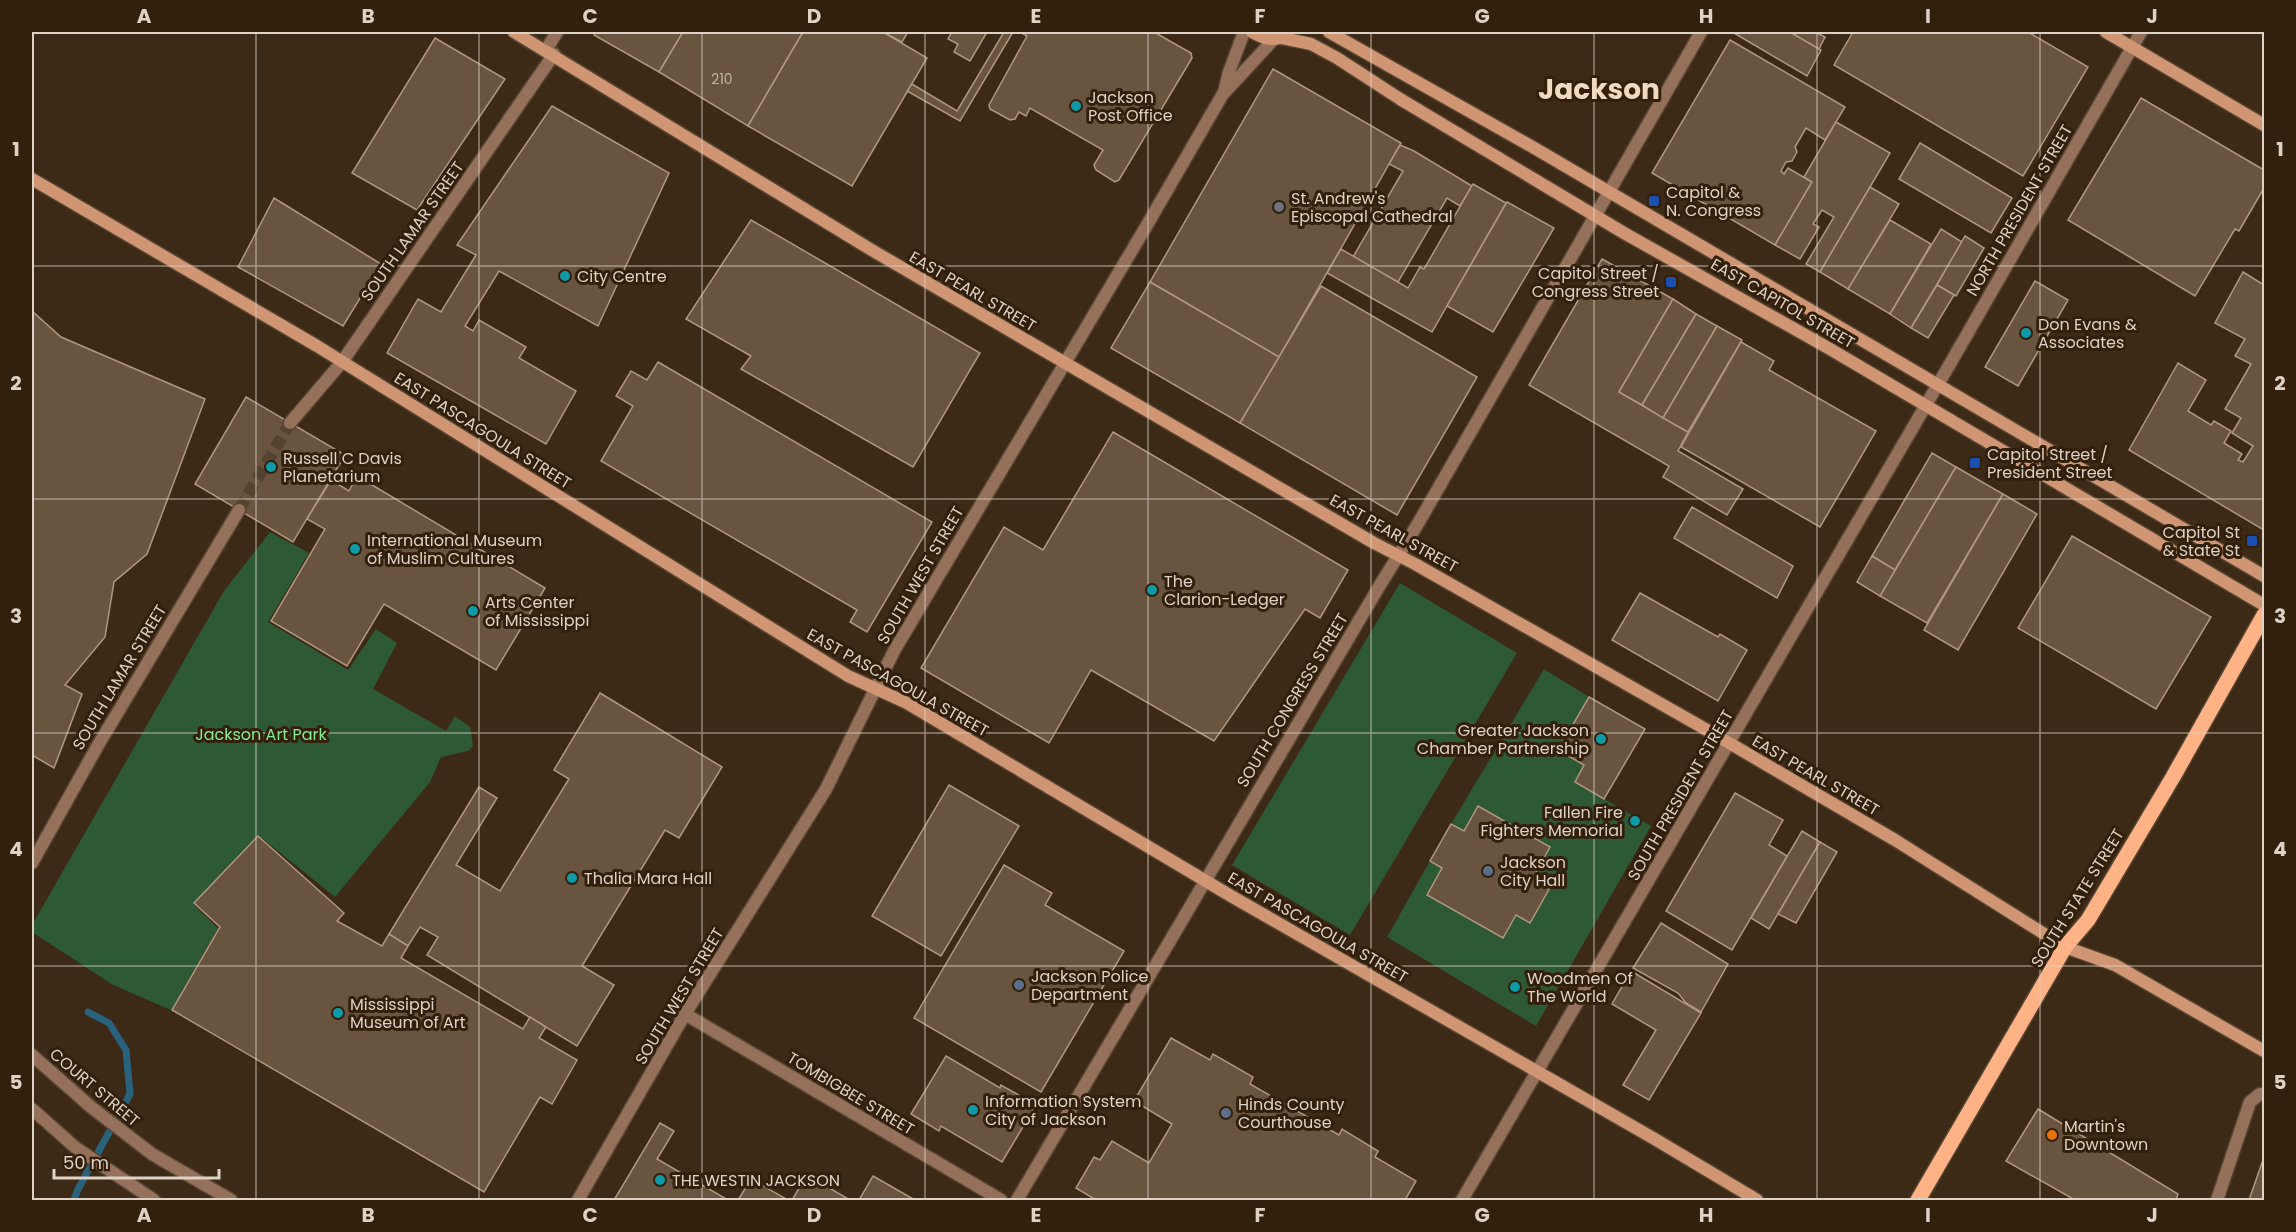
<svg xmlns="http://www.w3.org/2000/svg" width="2296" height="1232" font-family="Poppins,sans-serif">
<rect width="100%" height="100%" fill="#3d2a16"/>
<!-- green -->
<g fill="#2d5935">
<polygon points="270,532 309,553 268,622 348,670 376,629 397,643 373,689 446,731 455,716 470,727 473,746 468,751 441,757 430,782 335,897 258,835 193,904 218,928 171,1010 113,985 32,932 32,925 224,591"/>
<polygon points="1400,583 1517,653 1350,935 1232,865"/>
<polygon points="1544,669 1589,697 1558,750 1584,765 1575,782 1651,826 1536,1026 1387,937 1430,861 1442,868 1427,895 1516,915 1530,923 1551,884 1535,874 1478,807 1464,831 1451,824"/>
</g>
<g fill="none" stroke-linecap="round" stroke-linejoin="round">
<!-- stream -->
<polyline stroke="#28627d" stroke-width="7" points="74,1200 78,1189 130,1094 126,1050 109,1023 88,1012"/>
</g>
<!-- building -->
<g fill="#69543f" stroke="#af9780" stroke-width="1.5">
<polygon points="596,32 683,32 659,72 594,35"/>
<polygon points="683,32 803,32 748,126 659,72"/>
<polygon points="803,32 883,32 927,58 852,186 748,126"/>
<polygon points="883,32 908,32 902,42"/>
<polygon points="952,32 987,32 970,61 954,52 958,44 948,39"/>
<polygon points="1004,32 1013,32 960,121 907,91 912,84 957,111"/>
<polygon points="1020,32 1154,32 1191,53 1192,58 1119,180 1115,182 1096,170 1094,165 1103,150 1030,108 1026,116 1019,112 1015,119 1010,120 990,109 989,105 1027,36"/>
<polygon points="1735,32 1790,32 1821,50 1807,76 1734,33"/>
<polygon points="1790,32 1815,32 1825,37 1819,49"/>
<polygon points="1853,32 2028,32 2088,67 2023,176 1834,65"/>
<polygon points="435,38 505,79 417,210 352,173"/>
<polygon points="1730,40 1845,107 1825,140 1806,128 1795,147 1797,152 1792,161 1786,162 1781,171 1784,174 1788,168 1812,182 1775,245 1652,173"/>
<polygon points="1273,69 1401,143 1279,357 1150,282"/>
<polygon points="2141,98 2264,170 2264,188 2239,231 2235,229 2195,296 2068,220"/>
<polygon points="552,106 669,173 598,326 499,271 465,326 473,331 479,320 526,347 519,358 576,391 546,444 387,353 418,299 441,312 476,255 457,245"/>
<polygon points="1836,122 1890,153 1820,272 1806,264 1834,217 1822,210 1813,224 1819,227 1800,259 1775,245 1812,182 1804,177"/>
<polygon points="1920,143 2012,198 1991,233 1899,179"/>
<polygon points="1400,145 1414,151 1472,186 1460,206 1447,198 1398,282 1353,257 1403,171 1389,164"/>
<polygon points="1473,184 1506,203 1432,332 1327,273 1341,249 1408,288 1420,267 1424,269"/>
<polygon points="1870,187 1899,204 1848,289 1820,272"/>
<polygon points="274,198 381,264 343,326 238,267"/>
<polygon points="1507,202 1554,228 1493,332 1447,306"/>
<polygon points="751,220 980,353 913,467 741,369 751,356 686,319"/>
<polygon points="1890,220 1931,244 1890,314 1848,289"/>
<polygon points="1941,229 1962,242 1911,328 1890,314"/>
<polygon points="1965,236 1984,248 1956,296 1937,285"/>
<polygon points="1602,259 1673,299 1619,392 1688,432 1678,451 1743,489 1727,515 1663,477 1669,466 1529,385"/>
<polygon points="2243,272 2264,285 2264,524 2262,529 2129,450 2178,363 2206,380 2188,411 2211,425 2214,421 2231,431 2224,443 2242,454 2238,460 2243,462 2253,446 2232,433 2241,418 2225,409 2251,364 2235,356 2245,339 2215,323"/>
<polygon points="2035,281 2068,300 2018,386 1985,367"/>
<polygon points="1150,282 1279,357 1240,423 1111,348"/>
<polygon points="1937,285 1954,295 1928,338 1911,328"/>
<polygon points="1321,286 1477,377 1397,515 1240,423"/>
<polygon points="1673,299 1696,314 1642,405 1619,392"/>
<polygon points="32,311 61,337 205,399 147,554 114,582 105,637 65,685 82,694 54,768 32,755"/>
<polygon points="1696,314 1717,326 1663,418 1642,405"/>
<polygon points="1717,326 1742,340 1688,432 1663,418"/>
<polygon points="1741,342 1774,361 1769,370 1876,431 1820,527 1681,447"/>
<polygon points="658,362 932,522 867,632 850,622 857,610 601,461 633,406 616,396 631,371 647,380"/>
<polygon points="246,397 345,455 293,542 195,484"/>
<polygon points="1113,432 1348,570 1320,618 1305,609 1214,741 1091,670 1049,743 921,668 1004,527 1043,550"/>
<polygon points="1932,453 1956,467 1895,570 1872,556"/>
<polygon points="1956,467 2003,494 1927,623 1880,596"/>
<polygon points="357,476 545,588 496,670 384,604 347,666 271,621 325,529 307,519 331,480 349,491"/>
<polygon points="2003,494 2037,514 1958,650 1924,630"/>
<polygon points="1692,507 1793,566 1777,598 1674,538"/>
<polygon points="2072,536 2211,617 2156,709 2018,628"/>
<polygon points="1872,556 1895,570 1880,596 1857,582"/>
<polygon points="1640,593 1718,637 1720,634 1747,650 1718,701 1612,640"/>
<polygon points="600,693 722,767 679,838 665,830 582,966 614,985 577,1046 427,955 438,937 420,927 408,946 389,934 479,787 497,798 456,865 500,891 569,779 554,770"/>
<polygon points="1589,697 1645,729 1604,799 1575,782 1584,765 1558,750"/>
<polygon points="949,785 1019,826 941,956 872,916"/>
<polygon points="1735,793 1783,820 1769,845 1787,856 1732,950 1666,911"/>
<polygon points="1478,806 1550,847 1535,874 1552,884 1530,923 1516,915 1503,938 1427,895 1442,868 1430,861 1451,824 1464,831"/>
<polygon points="1802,831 1820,842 1769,929 1751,918"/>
<polygon points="258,836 344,913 337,921 382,946 389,934 408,946 401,958 523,1029 530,1017 546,1027 539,1038 577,1060 552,1104 540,1097 484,1192 172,1010 220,927 194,903"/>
<polygon points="1820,842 1837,852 1796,923 1778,914"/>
<polygon points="1004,865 1052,893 1045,905 1124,951 1041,1092 914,1018"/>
<polygon points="1661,923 1728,964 1701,1012 1686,1003 1678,993 1633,968"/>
<polygon points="1631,971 1701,1013 1649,1100 1623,1085 1656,1030 1612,1004"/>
<polygon points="1171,1038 1210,1060 1213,1054 1253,1077 1250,1084 1339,1135 1342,1129 1378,1151 1375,1157 1416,1181 1405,1200 1096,1200 1076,1188 1094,1157 1100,1160 1112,1141 1149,1163 1172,1124 1134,1101"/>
<polygon points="946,1056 1000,1088 1001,1085 1036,1105 1002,1162 941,1126 939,1131 911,1114"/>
<polygon points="2038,1109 2178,1194 2176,1200 2075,1200 2006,1161"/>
<polygon points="660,1123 674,1131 657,1159 728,1200 614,1200"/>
<polygon points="2264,1157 2264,1200 2249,1200"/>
<polygon points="807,1175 850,1200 792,1200"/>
<polygon points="873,1176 915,1200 859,1200"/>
<polygon points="751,1179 788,1200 738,1200"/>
</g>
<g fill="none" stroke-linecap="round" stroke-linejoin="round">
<!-- tertiary-tunnel -->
<polyline stroke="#554330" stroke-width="12" stroke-dasharray="12 6" stroke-linecap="butt" points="239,510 290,423"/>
<defs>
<g id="minor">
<polyline points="685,1014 1001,1200"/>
<polyline points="1017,1200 1380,585 1416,527 1701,32"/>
<polyline points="1462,1200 1954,357 2141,32"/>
<polyline points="2217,1200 2250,1102 2260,1094 2264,1094"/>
</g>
<g id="tertiary">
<polyline points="546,50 557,32"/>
<polyline points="1225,92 1274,39"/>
<polyline points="290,423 342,362 554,54"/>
<polyline points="32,863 97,747 239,510"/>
<polyline points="32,1055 91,1107 152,1154 231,1200"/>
<polyline points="32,1109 76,1148 154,1200"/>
<polyline points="578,1200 685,1014 826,789 894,651 1147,225 1224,92 1229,72 1244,32"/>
</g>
<g id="secondary">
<polyline points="514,32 875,252 1374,543 1415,564 1707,730 1895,840 2065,947 2115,965 2264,1051"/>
<path d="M1252 32C1264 39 1274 42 1287 35"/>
<polyline points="1329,32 1536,149 2264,576"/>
<polyline points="2106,32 2264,125"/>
<polyline points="1282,38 1311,44 1337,58 1400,99 1624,233 1830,349 2264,605"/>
<polyline points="32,179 317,346 848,676 907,703 1231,896 1653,1138 1757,1200"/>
</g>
<polyline id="primary" points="1918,1200 2065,947 2088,920 2173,777 2264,615"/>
</defs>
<!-- minor casing -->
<use href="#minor" stroke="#574532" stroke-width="15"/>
<!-- tertiary casing -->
<use href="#tertiary" stroke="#574532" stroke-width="15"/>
<!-- secondary casing -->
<use href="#secondary" stroke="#574532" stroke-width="15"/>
<!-- primary casing -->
<use href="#primary" stroke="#574532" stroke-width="18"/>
<!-- minor -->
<use href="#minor" stroke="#95715c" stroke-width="12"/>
<!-- tertiary -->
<use href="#tertiary" stroke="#95715c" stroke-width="12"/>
<!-- secondary -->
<use href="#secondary" stroke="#d09674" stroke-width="12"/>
<!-- primary -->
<use href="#primary" stroke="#fdb386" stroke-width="15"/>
</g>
<!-- grid -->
<path fill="none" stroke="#ded1c5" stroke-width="1.5" stroke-opacity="0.55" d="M256 32V1200M479 32V1200M702 32V1200M925 32V1200M1148 32V1200M1371 32V1200M1594 32V1200M1817 32V1200M2040 32V1200M32 266H2264M32 499H2264M32 733H2264M32 966H2264"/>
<!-- markers -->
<g fill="#0f9aa8" stroke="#32200c" stroke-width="2">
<circle cx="1076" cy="106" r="6"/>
<circle cx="565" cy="276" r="6"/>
<circle cx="2026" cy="333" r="6"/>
<circle cx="271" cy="467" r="6"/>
<circle cx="355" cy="549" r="6"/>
<circle cx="1152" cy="590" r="6"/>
<circle cx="473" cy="611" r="6"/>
<circle cx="1601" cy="739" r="6"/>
<circle cx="1635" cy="821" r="6"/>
<circle cx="572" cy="878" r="6"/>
<circle cx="1515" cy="987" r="6"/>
<circle cx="338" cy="1013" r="6"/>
<circle cx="973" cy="1110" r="6"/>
<circle cx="660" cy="1180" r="6"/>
</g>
<g fill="#1a4fb4" stroke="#32200c" stroke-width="2">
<rect x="1648" y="195" width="12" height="12" rx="3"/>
<rect x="1665" y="276" width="12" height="12" rx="3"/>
<rect x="1969" y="457" width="12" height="12" rx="3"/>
<rect x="2246" y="535" width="12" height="12" rx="3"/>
</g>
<circle fill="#6b7280" stroke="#32200c" stroke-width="2" cx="1279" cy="207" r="6"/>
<g fill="#5c6f8a" stroke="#32200c" stroke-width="2">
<circle cx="1488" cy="871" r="6"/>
<circle cx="1019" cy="985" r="6"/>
<circle cx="1226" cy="1113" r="6"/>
</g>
<circle fill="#e8710a" stroke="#32200c" stroke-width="2" cx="2052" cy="1135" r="6"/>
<g text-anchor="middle" stroke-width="6" stroke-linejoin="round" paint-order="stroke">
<!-- number labels -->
<g font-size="14" fill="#c1b2a4">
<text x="722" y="84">210</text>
</g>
<!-- poi labels -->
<g font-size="16" fill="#ded1c5" stroke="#32200c" text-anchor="start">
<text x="1088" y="103">Jackson<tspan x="1088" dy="18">Post Office</tspan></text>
<text x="1666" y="198">Capitol &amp;<tspan x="1666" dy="18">N. Congress</tspan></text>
<text x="1291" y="204">St. Andrew's<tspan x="1291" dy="18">Episcopal Cathedral</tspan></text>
<text x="1659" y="279" text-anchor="end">Capitol Street /<tspan x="1659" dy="18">Congress Street</tspan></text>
<text x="577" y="282">City Centre</text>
<text x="2038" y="330">Don Evans &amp;<tspan x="2038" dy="18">Associates</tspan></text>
<text x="1987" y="460">Capitol Street /<tspan x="1987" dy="18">President Street</tspan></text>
<text x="283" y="464">Russell C Davis<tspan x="283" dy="18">Planetarium</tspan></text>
<text x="2240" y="538" text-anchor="end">Capitol St<tspan x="2240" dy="18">&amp; State St</tspan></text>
<text x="367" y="546">International Museum<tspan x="367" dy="18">of Muslim Cultures</tspan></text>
<text x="1164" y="587">The<tspan x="1164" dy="18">Clarion-Ledger</tspan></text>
<text x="485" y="608">Arts Center<tspan x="485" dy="18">of Mississippi</tspan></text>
<text x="1589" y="736" text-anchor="end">Greater Jackson<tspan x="1589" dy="18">Chamber Partnership</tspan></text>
<text x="1623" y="818" text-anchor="end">Fallen Fire<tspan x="1623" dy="18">Fighters Memorial</tspan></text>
<text x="1500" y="868">Jackson<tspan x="1500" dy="18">City Hall</tspan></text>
<text x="584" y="884">Thalia Mara Hall</text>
<text x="1031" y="982">Jackson Police<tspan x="1031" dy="18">Department</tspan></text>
<text x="1527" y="984">Woodmen Of<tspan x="1527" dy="18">The World</tspan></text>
<text x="350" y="1010">Mississippi<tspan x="350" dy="18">Museum of Art</tspan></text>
<text x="985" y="1107">Information System<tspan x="985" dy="18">City of Jackson</tspan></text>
<text x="1238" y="1110">Hinds County<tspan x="1238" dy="18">Courthouse</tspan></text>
<text x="2064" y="1132">Martin's<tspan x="2064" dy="18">Downtown</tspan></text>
<text x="672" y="1186">THE WESTIN JACKSON</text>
</g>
<!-- street labels -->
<g font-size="16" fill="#ded1c5" stroke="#32200c">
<text transform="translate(2019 210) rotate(-60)" y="6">NORTH PRESIDENT STREET</text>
<text transform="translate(412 231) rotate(-55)" y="6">SOUTH LAMAR STREET</text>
<text transform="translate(973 291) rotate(30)" y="6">EAST PEARL STREET</text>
<text transform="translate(1783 303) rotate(30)" y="6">EAST CAPITOL STREET</text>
<text transform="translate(483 430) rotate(32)" y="6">EAST PASCAGOULA STREET</text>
<text transform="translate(1394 533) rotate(29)" y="6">EAST PEARL STREET</text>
<text transform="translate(920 575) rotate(-60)" y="6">SOUTH WEST STREET</text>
<text transform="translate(119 677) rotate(-59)" y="6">SOUTH LAMAR STREET</text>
<text transform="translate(898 682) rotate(29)" y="6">EAST PASCAGOULA STREET</text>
<text transform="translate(1292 700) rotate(-59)" y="6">SOUTH CONGRESS STREET</text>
<text transform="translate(1816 775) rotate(30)" y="6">EAST PEARL STREET</text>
<text transform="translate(1680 795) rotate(-60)" y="6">SOUTH PRESIDENT STREET</text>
<text transform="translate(2077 898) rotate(-58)" y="6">SOUTH STATE STREET</text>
<text transform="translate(1318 927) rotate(30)" y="6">EAST PASCAGOULA STREET</text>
<text transform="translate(679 996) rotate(-59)" y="6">SOUTH WEST STREET</text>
<text transform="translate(95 1087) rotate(40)" y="6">COURT STREET</text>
<text transform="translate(851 1093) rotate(31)" y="6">TOMBIGBEE STREET</text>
</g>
<!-- park labels -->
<g font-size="16" fill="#85ec96" stroke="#32200c">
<text x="261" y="740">Jackson Art Park</text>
</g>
<!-- town labels -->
<g font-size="28" font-weight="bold" fill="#f1d8c0" stroke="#32200c">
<text x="1599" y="99">Jackson</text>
</g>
</g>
<!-- border -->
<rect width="2296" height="1232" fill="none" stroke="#32200c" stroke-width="66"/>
<!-- scale -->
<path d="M54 1169v9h165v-9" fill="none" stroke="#ded1c5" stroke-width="3"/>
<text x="63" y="1169" font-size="18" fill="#ded1c5" stroke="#32200c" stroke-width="4.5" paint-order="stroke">50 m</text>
<rect x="33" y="33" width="2230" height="1166" fill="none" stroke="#ded1c5" stroke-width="2"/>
<g font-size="20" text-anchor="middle" font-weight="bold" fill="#ded1c5">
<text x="144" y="23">A</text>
<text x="368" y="23">B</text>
<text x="590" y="23">C</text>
<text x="814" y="23">D</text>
<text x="1036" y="23">E</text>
<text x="1260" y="23">F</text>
<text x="1482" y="23">G</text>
<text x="1706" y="23">H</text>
<text x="1928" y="23">I</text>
<text x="2152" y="23">J</text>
<text x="16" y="156">1</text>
<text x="2280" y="156">1</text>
<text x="16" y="390">2</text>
<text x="2280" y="390">2</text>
<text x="16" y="623">3</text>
<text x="2280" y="623">3</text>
<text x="16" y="856">4</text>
<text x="2280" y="856">4</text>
<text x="16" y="1089">5</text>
<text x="2280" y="1089">5</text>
<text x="144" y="1222">A</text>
<text x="368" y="1222">B</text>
<text x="590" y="1222">C</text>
<text x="814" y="1222">D</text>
<text x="1036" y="1222">E</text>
<text x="1260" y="1222">F</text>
<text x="1482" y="1222">G</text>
<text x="1706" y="1222">H</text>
<text x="1928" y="1222">I</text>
<text x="2152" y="1222">J</text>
</g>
</svg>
